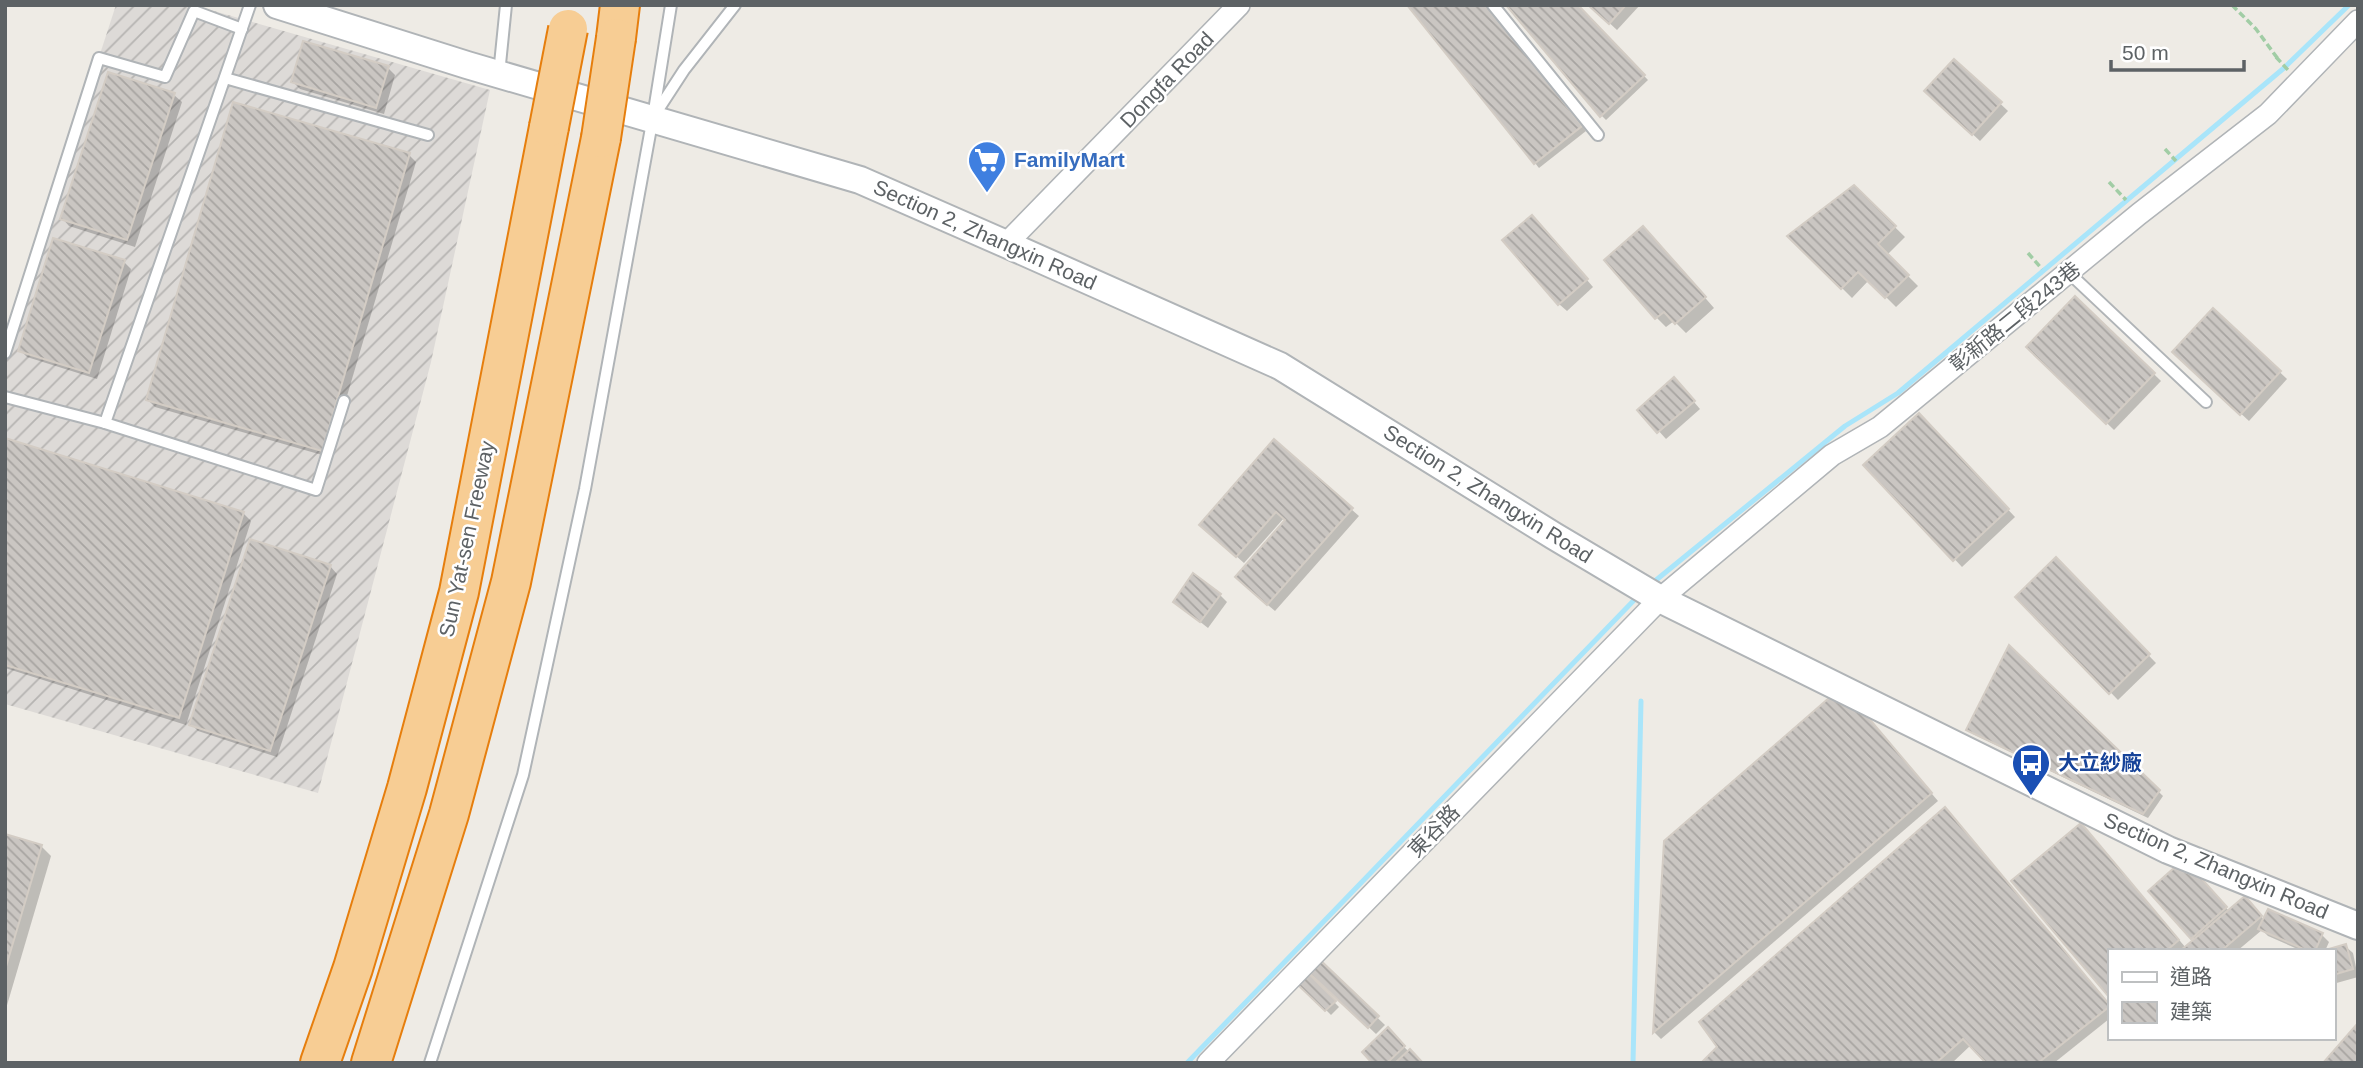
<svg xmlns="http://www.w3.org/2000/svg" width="2363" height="1068" font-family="Arial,'Noto Sans TC',sans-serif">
<defs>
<pattern id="industrial-furrows" width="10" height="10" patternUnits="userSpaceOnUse" patternTransform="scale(1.75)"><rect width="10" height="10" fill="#dddad7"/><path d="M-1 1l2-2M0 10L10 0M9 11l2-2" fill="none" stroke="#b6b4b2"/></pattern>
<pattern id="building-back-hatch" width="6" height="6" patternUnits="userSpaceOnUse" patternTransform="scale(1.75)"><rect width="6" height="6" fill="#cac6c2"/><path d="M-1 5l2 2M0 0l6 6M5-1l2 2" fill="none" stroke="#a7a4a1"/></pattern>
</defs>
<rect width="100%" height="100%" fill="#eeebe5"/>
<!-- industrial -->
<polygon fill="url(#industrial-furrows)" points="116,5 193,5 490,90 431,362 318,793 5,704 5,345"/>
<!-- shadow -->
<g fill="#0003">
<polygon points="1486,5 1586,131 1539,168 1535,163"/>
<polygon points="1575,5 1648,80 1606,120 1601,115"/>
<polygon points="1590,5 1640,5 1617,30"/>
<polygon points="1955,61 2008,111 1980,141 1934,98"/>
<polygon points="388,68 395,75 384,114 300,89 293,82"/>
<polygon points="174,95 182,102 135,247 69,226 62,218"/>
<polygon points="409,155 416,162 329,457 155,407 148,400"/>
<polygon points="1854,187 1905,237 1887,255 1918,286 1896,307 1869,280 1852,298 1790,236"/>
<polygon points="1539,224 1593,287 1567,311 1559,304"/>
<polygon points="1653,238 1714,308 1686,333 1674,321 1666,327 1657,318"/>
<polygon points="124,262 131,269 97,379 27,357 20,350"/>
<polygon points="2076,298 2161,381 2114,430 2029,347"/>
<polygon points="2214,310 2287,379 2249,421 2182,359"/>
<polygon points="1681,387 1700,409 1666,439 1640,410"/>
<polygon points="1919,415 2015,517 1962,567 1866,465"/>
<polygon points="5,440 243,513 251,521 186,725 5,668"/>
<polygon points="1274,442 1359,516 1275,611 1244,585 1287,520 1284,518 1244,563 1209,532"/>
<polygon points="2056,560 2156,663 2118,700 2018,597"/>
<polygon points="330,566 337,574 277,757 198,731 191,724"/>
<polygon points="1220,595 1227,602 1208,628 1175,602"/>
<polygon points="2009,648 2163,796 2148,818 1973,734 1968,730"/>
<polygon points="1874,726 1938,801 1661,1039 1655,1033 1666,842"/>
<polygon points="1952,817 2109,1005 2109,1019 2054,1063 1989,1063 1971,1045 1952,1063 1703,1063"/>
<polygon points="2088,832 2186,948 2195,940 2151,891 2208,888 2229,911 2252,905 2264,920 2322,935 2329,942 2325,951 2302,951 2268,936 2262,930 2237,951 2109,951 2109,994 2014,881"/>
<polygon points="5,836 41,846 51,856 5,1012"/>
<polygon points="2345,946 2353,953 2358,977 2333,984 2333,951"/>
<polygon points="1317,960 1385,1025 1376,1034 1308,969"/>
<polygon points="1305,973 1339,1007 1331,1015 1297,981"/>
<polygon points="1388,1030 1409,1052 1421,1063 1374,1063"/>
</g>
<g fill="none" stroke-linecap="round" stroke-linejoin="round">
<!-- stream -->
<g stroke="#a9e5fa" stroke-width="5">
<polyline points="1650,585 1845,426 1898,393 2284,68 2349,5"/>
<polyline points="1187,1063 1640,594"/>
<polyline points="1633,1063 1641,701"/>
</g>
</g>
<!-- building -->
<g fill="url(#building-back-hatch)" stroke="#d3ccc4" stroke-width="2">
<polygon points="1407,5 1487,5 1582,126 1534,164"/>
<polygon points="1506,5 1578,5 1645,75 1600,117"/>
<polygon points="1588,5 1626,5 1609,24"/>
<polygon points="303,41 389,66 376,108 291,82"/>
<polygon points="1954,59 2002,102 1972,135 1924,91"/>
<polygon points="108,72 175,93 127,240 60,219"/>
<polygon points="233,102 410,153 322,451 146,400"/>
<polygon points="1854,185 1896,226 1878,244 1909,275 1885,298 1858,272 1841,289 1787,236"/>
<polygon points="1532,215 1588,279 1558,305 1502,240"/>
<polygon points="1643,226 1706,297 1675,324 1664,312 1655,319 1604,260"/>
<polygon points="53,238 125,260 89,373 18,351"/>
<polygon points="2075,296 2155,373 2106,424 2026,347"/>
<polygon points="2213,308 2281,371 2240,415 2172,352"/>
<polygon points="1674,377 1695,401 1657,433 1637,410"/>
<polygon points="1919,413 2009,509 1953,561 1863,465"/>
<polygon points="5,438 244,512 179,718 5,665"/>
<polygon points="1274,439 1353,508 1267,605 1235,577 1285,520 1276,512 1236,557 1199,525"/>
<polygon points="250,539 331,565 270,751 189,725"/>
<polygon points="2056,557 2150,654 2109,694 2015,597"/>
<polygon points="1193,573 1221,594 1200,622 1173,602"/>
<polygon points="2009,645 2160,790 2143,814 1966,730"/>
<polygon points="1829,698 1867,716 1932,793 1653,1033 1664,841"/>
<polygon points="1945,807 2109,1004 2109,1007 2038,1063 1986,1063 1963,1039 1936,1063 1701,1063 1717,1047 1699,1022"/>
<polygon points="2081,823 2179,940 2166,951 2109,951 2109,997 2011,881"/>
<polygon points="5,834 42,845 5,970"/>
<polygon points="2174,868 2201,878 2227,907 2191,939 2148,891"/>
<polygon points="2245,896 2262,916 2221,951 2180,951"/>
<polygon points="2268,909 2323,933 2315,951 2308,951 2258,929"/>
<polygon points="2346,944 2353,969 2333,975 2333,951 2322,951"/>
<polygon points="1317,957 1379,1016 1368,1028 1305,969"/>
<polygon points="1305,970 1336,1001 1325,1011 1294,981"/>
<polygon points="2358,1023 2358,1063 2323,1063"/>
<polygon points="1388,1027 1405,1046 1387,1063 1372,1063 1362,1052"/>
<polygon points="1410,1049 1423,1063 1395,1063"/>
</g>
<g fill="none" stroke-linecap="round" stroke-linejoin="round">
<defs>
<g id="service">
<polyline points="1493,5 1598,135"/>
<polyline points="499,74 506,5"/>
<polyline points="225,78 428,135"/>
<polyline points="656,113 684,70 735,5"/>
<polyline points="2068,272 2206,402"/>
<polyline points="5,353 99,58 165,77 194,11 242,29"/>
<polyline points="5,397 105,423 316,490 344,401"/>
<polyline points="105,423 250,5"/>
<polyline points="430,1063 523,775 585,489 653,117 671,5"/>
</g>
<g id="minor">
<polyline points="1006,244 1239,5"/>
<polyline points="1208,1063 1660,599 1832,455 1880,427 2139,214 2268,114 2358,21"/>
</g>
<polyline id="tertiary" points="277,5 467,65 860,180 1006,244 1280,366 1554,536 1660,599 2168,850 2358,926"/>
<g id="motorway">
<polyline points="616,38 620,5"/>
<polyline points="320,1063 353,968 407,788 459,592 549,127"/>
<polyline points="371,1063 449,814 511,582 601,138"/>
</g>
</defs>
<!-- service casing -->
<use href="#service" stroke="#b0b4b7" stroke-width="14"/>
<!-- minor casing -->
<use href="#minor" stroke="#b0b4b7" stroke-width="24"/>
<!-- tertiary casing -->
<use href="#tertiary" stroke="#b0b4b7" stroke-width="30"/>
<!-- motorway casing -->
<use href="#motorway" stroke="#e67e0d" stroke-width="42"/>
<!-- path -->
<g stroke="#a1cda5" stroke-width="3.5" stroke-dasharray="7 3.5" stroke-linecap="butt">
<polyline points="2232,5 2256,29 2278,59"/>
<polyline points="2276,57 2288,70"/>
<polyline points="2165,149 2176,161"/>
<polyline points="2109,182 2126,200"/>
<polyline points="2028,253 2042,269"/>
</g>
<!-- service -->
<use href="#service" stroke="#fff" stroke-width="10"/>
<!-- minor -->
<use href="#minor" stroke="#fff" stroke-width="21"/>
<!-- tertiary -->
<use href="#tertiary" stroke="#fff" stroke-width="26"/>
<!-- motorway -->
<use href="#motorway" stroke="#f7cd94" stroke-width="38"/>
<defs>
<g id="motorway-bridge">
<polyline points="549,127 568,29"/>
<polyline points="601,138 616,38"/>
</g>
</defs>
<!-- motorway-bridge casing -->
<use href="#motorway-bridge" stroke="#e67e0d" stroke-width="42" stroke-linecap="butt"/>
<!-- motorway-bridge -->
<use href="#motorway-bridge" stroke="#f7cd94" stroke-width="38"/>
</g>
<!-- icons -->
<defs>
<symbol id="supermarket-pin" viewBox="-11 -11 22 30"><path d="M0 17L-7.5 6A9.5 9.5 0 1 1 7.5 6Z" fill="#3f7fe0" stroke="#fff"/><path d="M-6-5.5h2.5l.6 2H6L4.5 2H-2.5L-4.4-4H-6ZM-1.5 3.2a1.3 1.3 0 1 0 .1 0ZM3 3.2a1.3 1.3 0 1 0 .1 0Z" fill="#fff"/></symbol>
<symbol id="bus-pin" viewBox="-11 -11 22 30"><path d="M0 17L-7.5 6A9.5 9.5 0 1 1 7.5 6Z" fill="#1a4fb4" stroke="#fff"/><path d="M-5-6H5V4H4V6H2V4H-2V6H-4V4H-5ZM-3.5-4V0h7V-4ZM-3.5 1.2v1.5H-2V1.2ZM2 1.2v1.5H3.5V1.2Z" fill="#fff"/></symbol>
</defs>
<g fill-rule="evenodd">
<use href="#supermarket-pin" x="965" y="138" width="44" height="60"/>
<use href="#bus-pin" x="2009" y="741" width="44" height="60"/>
</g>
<g text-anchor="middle" stroke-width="5" stroke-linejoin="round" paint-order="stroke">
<!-- street labels -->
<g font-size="21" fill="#5d6265" stroke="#fff">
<text transform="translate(1167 80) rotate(-46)" y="7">Dongfa Road</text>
<text transform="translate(985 235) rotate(24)" y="7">Section 2, Zhangxin Road</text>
<text transform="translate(2015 317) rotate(-39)" y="7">彰新路二段243巷</text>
<text transform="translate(1488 494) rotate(32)" y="7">Section 2, Zhangxin Road</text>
<text transform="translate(467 539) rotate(-78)" y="7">Sun Yat-sen Freeway</text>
<text transform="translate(1434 831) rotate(-46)" y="7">東谷路</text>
<text transform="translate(2216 866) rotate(23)" y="7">Section 2, Zhangxin Road</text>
</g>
<!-- shop labels -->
<g font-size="21" font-weight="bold" fill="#366cbe" stroke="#fff" text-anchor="start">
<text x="1014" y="167">FamilyMart</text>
</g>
<!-- transit labels -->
<g font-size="21" font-weight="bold" fill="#164399" stroke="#fff" text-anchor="start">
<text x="2058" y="770">大立紗廠</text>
</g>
</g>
<!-- border -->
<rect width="2363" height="1068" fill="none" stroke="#5d6265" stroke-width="14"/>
<!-- legend -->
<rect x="2108" y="949" width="228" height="91" fill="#ffffff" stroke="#bec0c1" stroke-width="2"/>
<rect x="2122" y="972" width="35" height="10" fill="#ffffff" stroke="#bec0c1" stroke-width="2"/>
<text x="2170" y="984" font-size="21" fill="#5d6265">道路</text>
<rect x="2122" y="1002" width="35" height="21" fill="url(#building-back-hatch)" stroke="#bec0c1" stroke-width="2"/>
<text x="2170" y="1019" font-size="21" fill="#5d6265">建築</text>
<!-- scale -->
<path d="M2111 60v10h133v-10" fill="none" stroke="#5d6265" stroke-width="3.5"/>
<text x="2122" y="60" font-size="21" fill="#5d6265" stroke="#ffffff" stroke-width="5" paint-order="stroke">50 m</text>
</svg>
